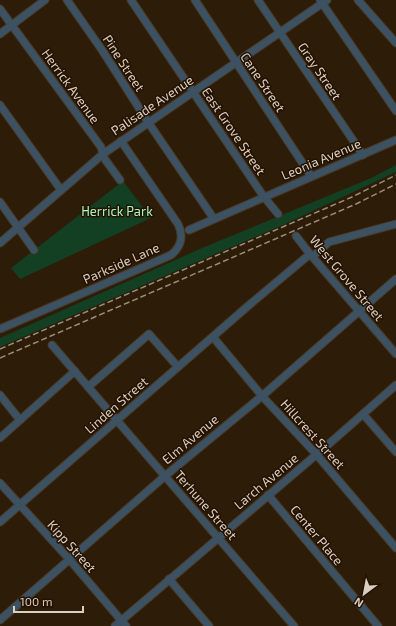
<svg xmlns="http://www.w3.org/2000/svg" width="396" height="626" font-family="'Exo 2',sans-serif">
<rect width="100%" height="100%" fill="#2d1c07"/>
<!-- green -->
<g fill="#133f23">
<polygon points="396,165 396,172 285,224 0,347 0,338 202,248 371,178"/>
<polygon points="123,181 151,218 20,279 11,268"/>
</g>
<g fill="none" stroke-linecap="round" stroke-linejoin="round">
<defs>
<g id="minor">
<polyline points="67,0 102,50 148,122 214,219"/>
<polyline points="131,0 264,197 278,214"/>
<polyline points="195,0 311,176"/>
<polyline points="258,0 363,155"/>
<polyline points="320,0 396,111"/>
<polyline points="358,0 396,43"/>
<polyline points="0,9 101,147 104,158 120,180"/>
<polyline points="0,34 45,0"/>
<polyline points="0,105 61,190"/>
<polyline points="0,202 34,250"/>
<polyline points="189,230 396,140"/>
<polyline points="296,236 310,254 396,354"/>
<polyline points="0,243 103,154 327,0"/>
<polyline points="312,257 329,242 396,224"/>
<path d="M0 329 171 255C181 247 184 236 178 224L121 141"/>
<polyline points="213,337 262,396 316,454 396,548"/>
<polyline points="52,345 294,626"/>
<polyline points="88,387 149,334 178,367"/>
<polyline points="0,395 20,420"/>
<polyline points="363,414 396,452"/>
<polyline points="0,438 75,371"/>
<polyline points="0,483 69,559 126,626"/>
<polyline points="268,495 378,626"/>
<polyline points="0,522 248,306 310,254"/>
<polyline points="169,579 209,626"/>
<polyline points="0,620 165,476 262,396 396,279"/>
<polyline points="115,626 330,443 396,385"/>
</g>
</defs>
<!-- minor casing -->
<use href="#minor" stroke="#493925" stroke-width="9"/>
<!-- minor -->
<use href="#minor" stroke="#3c5161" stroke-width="7"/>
<!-- rail -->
<g stroke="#9b8d7d" stroke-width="1.5" stroke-dasharray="6 3" stroke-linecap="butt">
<polyline points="0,349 352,197 396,175"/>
<polyline points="0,358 356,204 396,184"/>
</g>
</g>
<g text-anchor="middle" stroke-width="3" stroke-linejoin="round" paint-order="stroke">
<!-- street labels -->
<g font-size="13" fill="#dbcfc2" stroke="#231201">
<text transform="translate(124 63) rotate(57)" y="5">Pine Street</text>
<text transform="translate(320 71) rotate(56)" y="5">Gray Street</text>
<text transform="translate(263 82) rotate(56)" y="5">Cane Street</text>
<text transform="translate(71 86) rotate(54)" y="5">Herrick Avenue</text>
<text transform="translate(152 105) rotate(-34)" y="5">Palisade Avenue</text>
<text transform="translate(234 131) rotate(56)" y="5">East Grove Street</text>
<text transform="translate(321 159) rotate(-23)" y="5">Leonia Avenue</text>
<text transform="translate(121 263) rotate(-24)" y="5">Parkside Lane</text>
<text transform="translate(347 278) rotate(50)" y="5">West Grove Street</text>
<text transform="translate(116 405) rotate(-41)" y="5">Linden Street</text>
<text transform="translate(313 434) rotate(48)" y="5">Hillcrest Street</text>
<text transform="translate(190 439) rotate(-40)" y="5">Elm Avenue</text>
<text transform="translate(266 481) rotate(-40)" y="5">Larch Avenue</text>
<text transform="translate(206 505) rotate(49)" y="5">Terhune Street</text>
<text transform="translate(317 535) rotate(50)" y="5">Center Place</text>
<text transform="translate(72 546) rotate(48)" y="5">Kipp Street</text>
</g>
<!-- park labels -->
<g font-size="13" fill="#a8f7be" stroke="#231201">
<text x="117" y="216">Herrick Park</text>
</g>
</g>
<!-- north arrow -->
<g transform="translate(364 594) rotate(212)" stroke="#231201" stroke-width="3" paint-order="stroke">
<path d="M0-3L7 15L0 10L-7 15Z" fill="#dbcfc2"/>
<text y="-6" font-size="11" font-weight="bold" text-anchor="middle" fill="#dbcfc2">N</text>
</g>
<!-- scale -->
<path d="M14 606v6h69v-6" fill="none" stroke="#dbcfc2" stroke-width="2"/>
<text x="20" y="606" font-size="12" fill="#dbcfc2" stroke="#231201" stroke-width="3" paint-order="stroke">100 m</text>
</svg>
